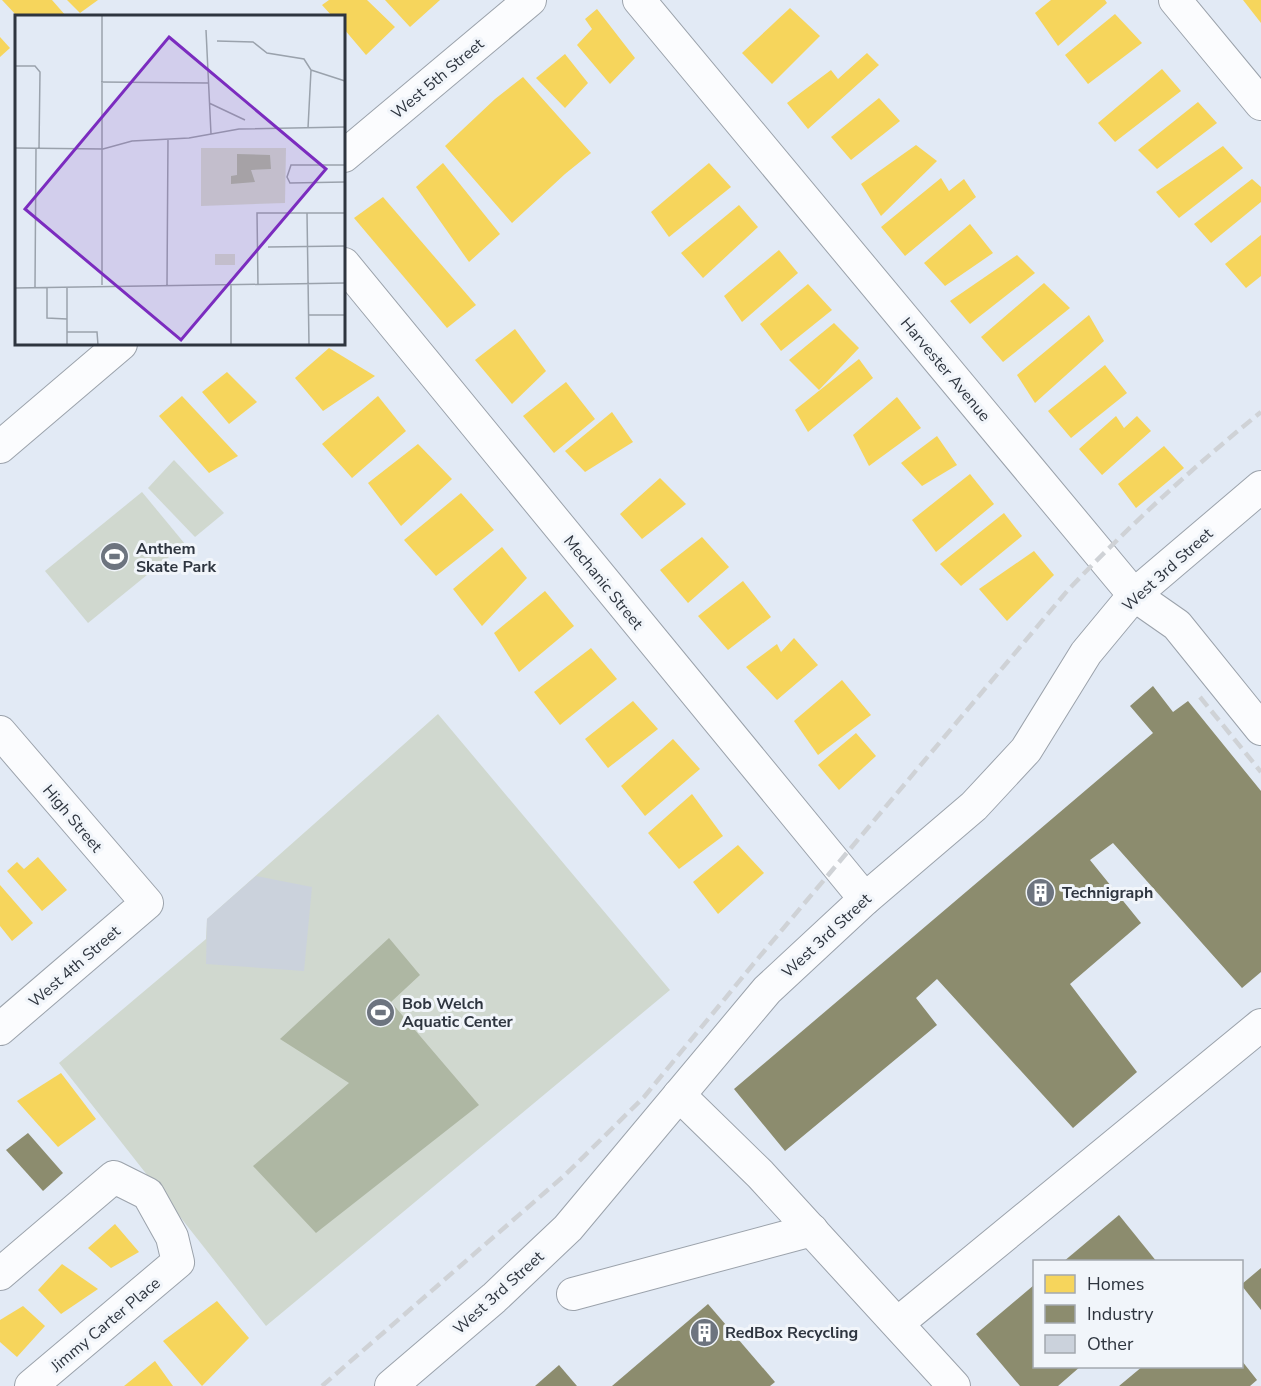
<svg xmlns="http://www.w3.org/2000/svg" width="1261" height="1386" font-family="'Nunito Sans',sans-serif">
<rect width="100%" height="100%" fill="#e2eaf5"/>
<!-- green -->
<g fill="#d0d8cf">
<polygon points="174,460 224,513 195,537 148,488"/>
<polygon points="142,492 185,544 88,623 45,571"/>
<polygon points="438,714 670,990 266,1326 59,1063 206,939 207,919"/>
</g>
<!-- water -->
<polygon fill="#aeb7a3" points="389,938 420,975 391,1002 479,1105 316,1233 253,1166 349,1083 280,1039"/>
<!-- homes -->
<g fill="#f6d55c">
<polygon points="2,0 52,0 66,16 17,16"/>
<polygon points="67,0 98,0 80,13"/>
<polygon points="329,0 367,0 395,27 366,55 344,29 344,16 332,16 322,5"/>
<polygon points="385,0 440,0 410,27"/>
<polygon points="1051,0 1105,0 1107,3 1058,46 1035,13"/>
<polygon points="1243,0 1261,0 1261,23"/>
<polygon points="790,8 820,36 772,84 742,53"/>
<polygon points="597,9 635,58 610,84 577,45 592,29 585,19"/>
<polygon points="1115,14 1142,43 1088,84 1065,55"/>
<polygon points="0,37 10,48 0,57"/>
<polygon points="867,53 879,65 808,129 787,103 831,70 838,79"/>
<polygon points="565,54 588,83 565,108 536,78"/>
<polygon points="1162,69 1181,91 1115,142 1098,123"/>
<polygon points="523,77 591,153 565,174 512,223 445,146 495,99"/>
<polygon points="879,98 900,121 851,160 831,137"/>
<polygon points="1198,102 1217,123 1157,169 1138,150"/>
<polygon points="916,145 937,161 881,216 861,184"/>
<polygon points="1223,146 1243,168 1179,218 1156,192"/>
<polygon points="443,163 500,234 469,262 416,187"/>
<polygon points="709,163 731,187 669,237 651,212"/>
<polygon points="941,178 949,191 964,179 976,197 905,256 881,227"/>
<polygon points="1252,179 1261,187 1261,202 1211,243 1194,224"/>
<polygon points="383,197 476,305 447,328 354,218"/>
<polygon points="739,205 758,227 703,278 681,253"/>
<polygon points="970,224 993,253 945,286 924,263"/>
<polygon points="1261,235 1261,276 1246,288 1225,264"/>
<polygon points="779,250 798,273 742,322 724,296"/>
<polygon points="1017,255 1035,273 970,324 950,301"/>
<polygon points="1044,283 1070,308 1003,362 981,337"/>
<polygon points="808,284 832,310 781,351 760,324"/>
<polygon points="1089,315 1104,341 1035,403 1017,375"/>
<polygon points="834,323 859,348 819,390 789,360"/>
<polygon points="515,329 546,371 512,404 475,360"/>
<polygon points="329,348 375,376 323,411 295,378"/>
<polygon points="859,359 873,378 808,432 795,410"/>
<polygon points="1105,365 1127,393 1071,438 1048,411"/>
<polygon points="227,372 257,402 229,424 202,392"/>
<polygon points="566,382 595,419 554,453 523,416"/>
<polygon points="182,396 238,456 209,473 159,416"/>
<polygon points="378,396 406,431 352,478 322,444"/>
<polygon points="897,397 921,428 869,466 853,435"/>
<polygon points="612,412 633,442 585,472 565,451"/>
<polygon points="1116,416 1124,428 1137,416 1151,431 1102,475 1079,449"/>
<polygon points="937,436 957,465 922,486 901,463"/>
<polygon points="418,444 452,479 401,526 368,483"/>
<polygon points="1164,446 1184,468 1136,508 1118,484"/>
<polygon points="970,474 994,504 936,552 912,520"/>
<polygon points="660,478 686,504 642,539 620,514"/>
<polygon points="461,493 494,530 436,576 404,540"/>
<polygon points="1004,513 1022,536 961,586 940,564"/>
<polygon points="702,537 729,567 688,603 660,570"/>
<polygon points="502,547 527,578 482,626 453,589"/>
<polygon points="1034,551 1054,575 1007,621 979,589"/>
<polygon points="743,581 771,617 728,650 698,616"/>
<polygon points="545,591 574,626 519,672 494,633"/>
<polygon points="794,638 818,665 777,700 746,667 777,644 781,652"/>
<polygon points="591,648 617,679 560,725 534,692"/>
<polygon points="842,680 871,715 818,755 794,721"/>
<polygon points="633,701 658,729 608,768 585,739"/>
<polygon points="856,733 876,756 839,790 818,765"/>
<polygon points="673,739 700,769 645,816 621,786"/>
<polygon points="692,794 723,836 679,869 648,833"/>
<polygon points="738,845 764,873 718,914 693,882"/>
<polygon points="38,857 67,890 42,911 7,871 17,862 24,869"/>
<polygon points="0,885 33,923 12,941 0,926"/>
<polygon points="61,1073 96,1119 58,1147 17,1101"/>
<polygon points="115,1224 139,1252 111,1268 88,1248"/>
<polygon points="62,1264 98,1289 61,1314 38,1290"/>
<polygon points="217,1301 249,1338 202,1386 163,1341"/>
<polygon points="23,1306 45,1326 17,1357 0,1342 0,1320"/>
<polygon points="155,1361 173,1386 124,1386"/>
</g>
<!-- industry -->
<g fill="#8c8c6e">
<polygon points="1153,686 1173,712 1188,701 1261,791 1261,972 1242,988 1113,843 1090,860 1141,923 1070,984 1137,1072 1073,1128 937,979 916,998 937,1025 785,1151 734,1089 1153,733 1130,706"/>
<polygon points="28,1133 63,1173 43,1191 6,1150"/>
<polygon points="1119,1215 1157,1262 1063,1262"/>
<polygon points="1261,1268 1261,1310 1242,1286 1242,1284"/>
<polygon points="1034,1285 1034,1366 1081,1366 1058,1386 1020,1386 976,1334"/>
<polygon points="708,1304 775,1382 770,1386 612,1386"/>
<polygon points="1242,1361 1257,1380 1250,1386 1119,1386 1143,1366 1242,1366"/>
<polygon points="559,1365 577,1386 535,1386"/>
</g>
<!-- building -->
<polygon fill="#cbd2dc" points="256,876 312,887 304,971 206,964 207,919"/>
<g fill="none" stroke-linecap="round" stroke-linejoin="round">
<defs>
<g id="minor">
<polyline points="639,0 1134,595 1177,625 1261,729"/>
<polyline points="1175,0 1261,104"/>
<polyline points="344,156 530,0"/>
<polyline points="344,264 865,899"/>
<polyline points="0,447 121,344"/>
<polyline points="0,732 147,903 0,1029"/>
<polyline points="679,1095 760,1174 954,1386"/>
<polyline points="0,1274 114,1177 148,1194 172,1237 178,1262 31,1386"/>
<polyline points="573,1294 812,1230"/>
<polyline points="898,1323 1261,1025"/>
<polyline points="391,1386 494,1298 568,1228 767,990 865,899 974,806 1026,750 1086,653 1134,595 1261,487"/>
</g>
</defs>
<!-- minor casing -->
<use href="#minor" stroke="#9ba2ab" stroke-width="34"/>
<!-- minor -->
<use href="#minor" stroke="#fbfcfe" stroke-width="32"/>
<!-- rail -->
<g stroke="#cfd2d6" stroke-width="4.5" stroke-dasharray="12 6" stroke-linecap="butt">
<polyline points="1200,697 1261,772"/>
<path d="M322 1386 565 1175 644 1097 755 962 1068 590C1128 527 1193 467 1261 412"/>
</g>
</g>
<!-- icons -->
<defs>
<symbol id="stadium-disc" viewBox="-11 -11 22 22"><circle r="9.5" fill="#6d747f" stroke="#f1f5fa"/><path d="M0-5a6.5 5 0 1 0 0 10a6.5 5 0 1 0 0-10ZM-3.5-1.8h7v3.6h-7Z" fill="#fff"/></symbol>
<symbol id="building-disc" viewBox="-11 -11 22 22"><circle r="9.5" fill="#6d747f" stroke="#f1f5fa"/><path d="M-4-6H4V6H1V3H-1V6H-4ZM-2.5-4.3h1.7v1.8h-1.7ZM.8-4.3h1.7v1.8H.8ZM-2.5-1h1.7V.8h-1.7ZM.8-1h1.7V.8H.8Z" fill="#fff"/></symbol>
</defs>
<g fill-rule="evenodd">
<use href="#stadium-disc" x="98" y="540" width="33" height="33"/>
<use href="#building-disc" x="1024" y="876" width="33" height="33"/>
<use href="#stadium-disc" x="364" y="996" width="33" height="33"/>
<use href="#building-disc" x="688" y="1316" width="33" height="33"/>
</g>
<g text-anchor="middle" stroke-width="6" stroke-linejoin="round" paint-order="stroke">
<!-- street labels -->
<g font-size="16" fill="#2e353f" stroke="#f1f5fa">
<text transform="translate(437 78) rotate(-40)" y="6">West 5th Street</text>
<text transform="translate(946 369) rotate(50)" y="6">Harvester Avenue</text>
<text transform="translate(1167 569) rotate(-42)" y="6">West 3rd Street</text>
<text transform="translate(604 582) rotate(51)" y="6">Mechanic Street</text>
<text transform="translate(73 818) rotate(50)" y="6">High Street</text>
<text transform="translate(826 935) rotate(-43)" y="6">West 3rd Street</text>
<text transform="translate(74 966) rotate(-41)" y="6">West 4th Street</text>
<text transform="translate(498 1292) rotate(-42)" y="6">West 3rd Street</text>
<text transform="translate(105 1324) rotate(-40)" y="6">Jimmy Carter Place</text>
</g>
<!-- poi labels -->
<g font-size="16" font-weight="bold" fill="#2e353f" stroke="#f1f5fa" text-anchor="start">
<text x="136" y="554">Anthem<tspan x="136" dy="18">Skate Park</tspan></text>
<text x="1062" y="898">Technigraph</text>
<text x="402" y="1009">Bob Welch<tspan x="402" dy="18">Aquatic Center</tspan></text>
<text x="725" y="1338">RedBox Recycling</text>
</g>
</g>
<!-- overview -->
<g transform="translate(15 15)">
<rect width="330" height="330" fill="#e2eaf5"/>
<path d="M186 133H271L270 188 186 191ZM200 239H220V250H200Z" fill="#d0d8cf"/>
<path d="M222 139 255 140 256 154 236 155 240 167 216 169V161L222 160Z" fill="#aeb7a3"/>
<path fill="none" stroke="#9aa2ac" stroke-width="1.5" d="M87 0V270M191 15 196 119M202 26 238 27 252 38 289 44 296 55 293 113M0 51H20L25 57 24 134M296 55 330 66M86 67 193 68M194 88 230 105M0 133 88 134 117 126 174 123 224 114 330 112M330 150H276L272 162 275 168 330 167M292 198 294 330M253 232 330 231M152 270 153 124M243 270 242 198H330M20 272 21 134M32 272V303L52 304M0 273 330 268M293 300H330M52 317H82L83 330M52 330V272M216 330V270"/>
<path fill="#7b2cbf" fill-opacity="0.15" stroke="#7b2cbf" stroke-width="3" d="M154 22 311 154 166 325 10 194Z"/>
<rect width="330" height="330" fill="none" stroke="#2e353f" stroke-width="3"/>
</g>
<!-- legend -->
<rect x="1033" y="1260" width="210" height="108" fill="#f1f5fa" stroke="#a3a8af" stroke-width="1.5"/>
<rect x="1045" y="1275" width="30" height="18" fill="#f6d55c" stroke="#a3a8af" stroke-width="1.5"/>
<text x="1087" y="1290" font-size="18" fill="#2e353f">Homes</text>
<rect x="1045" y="1305" width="30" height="18" fill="#8c8c6e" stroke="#a3a8af" stroke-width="1.5"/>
<text x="1087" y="1320" font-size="18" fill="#2e353f">Industry</text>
<rect x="1045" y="1335" width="30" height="18" fill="#cbd2dc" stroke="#a3a8af" stroke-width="1.5"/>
<text x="1087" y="1350" font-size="18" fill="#2e353f">Other</text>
</svg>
